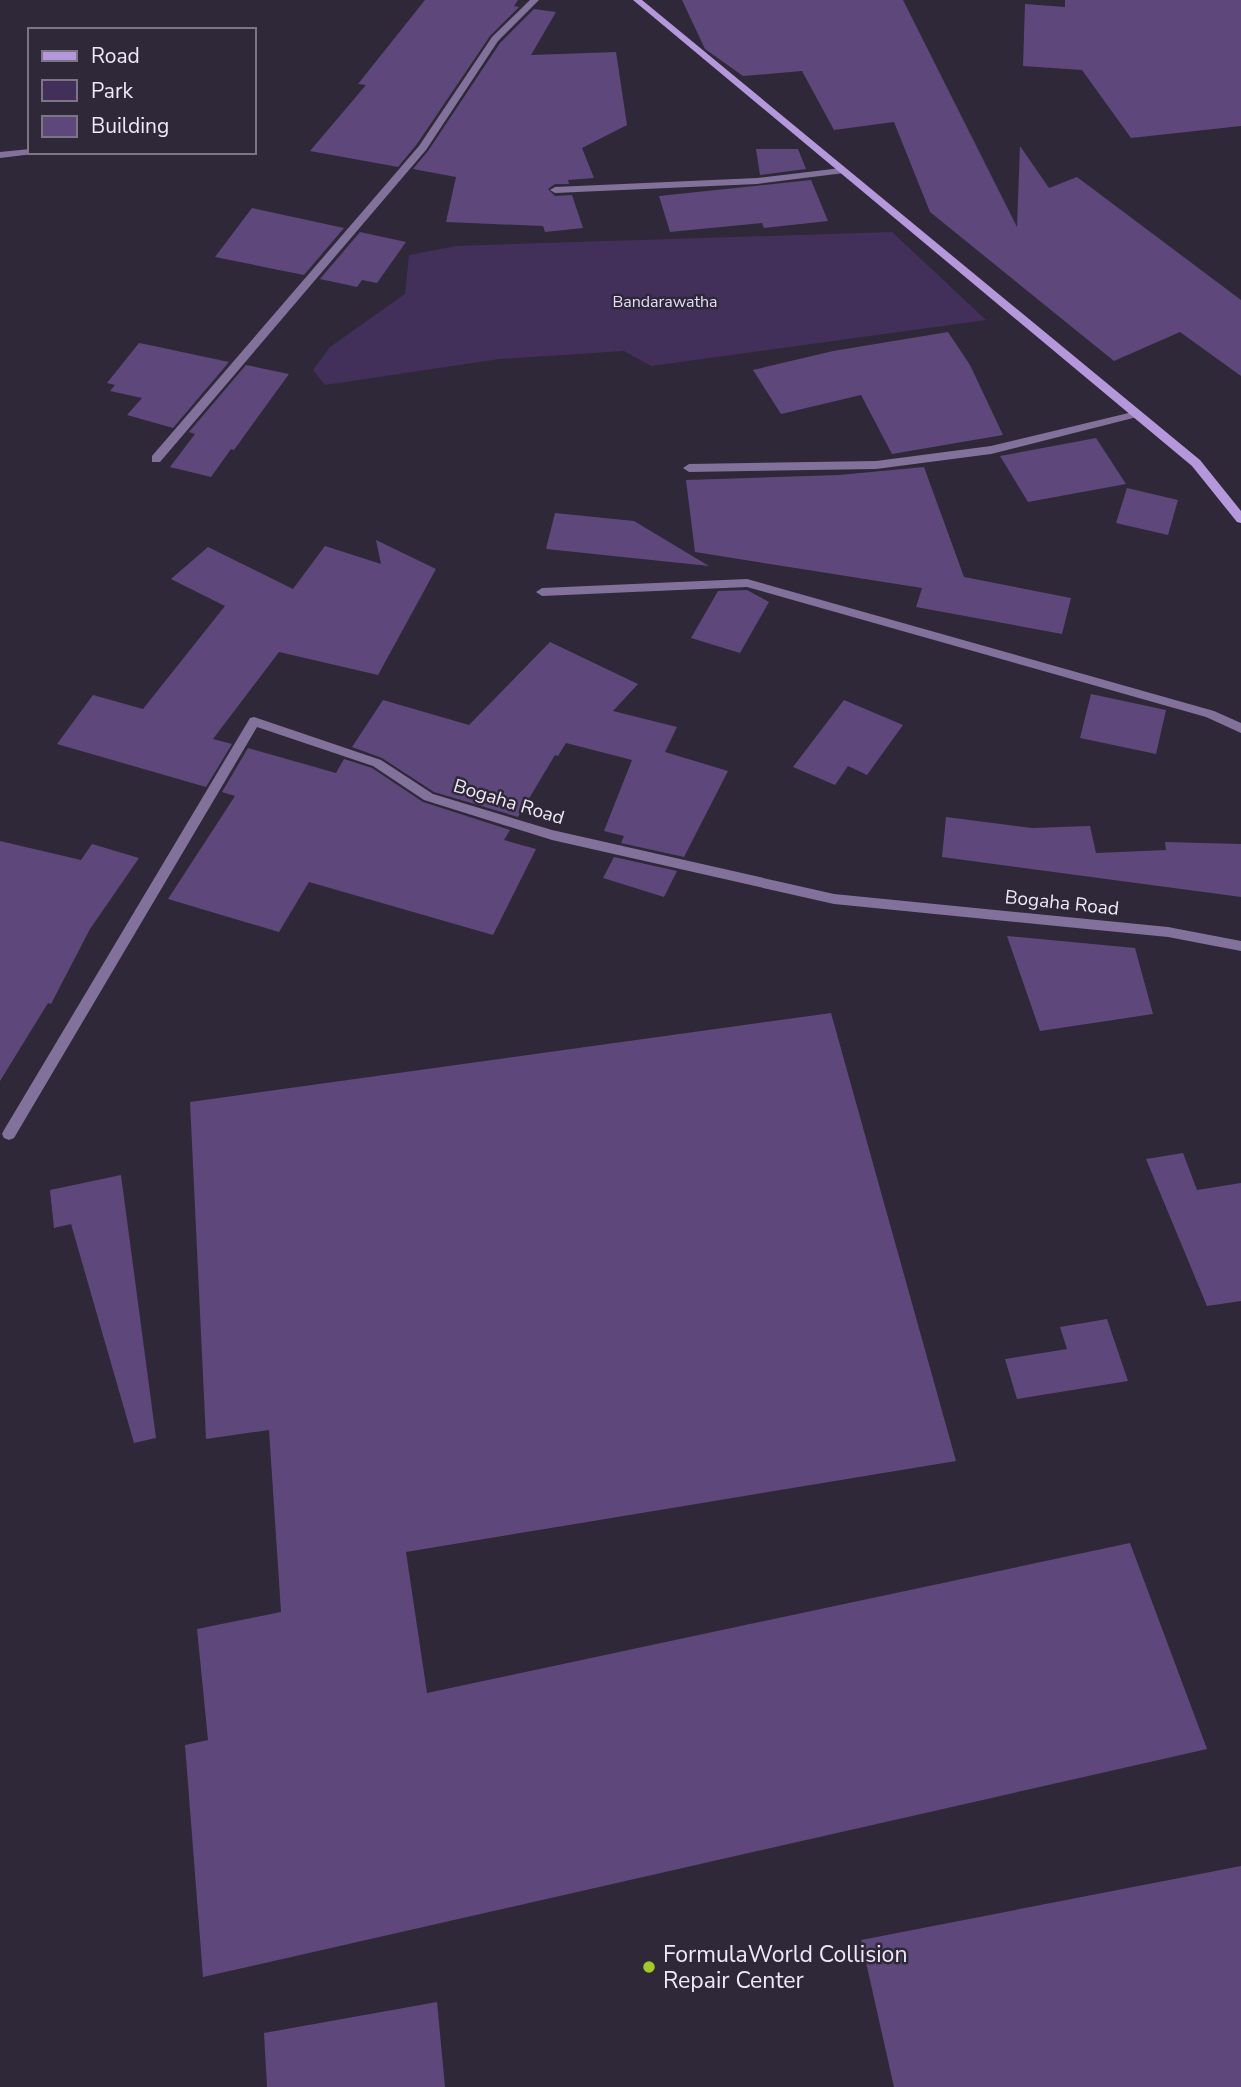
<svg xmlns="http://www.w3.org/2000/svg" width="1241" height="2087" font-family="'Nunito Sans',sans-serif">
<rect width="100%" height="100%" fill="#2f2839"/>
<!-- green -->
<polygon fill="#43305a" points="892,232 986,320 651,366 624,351 499,359 325,385 313,370 330,347 405,294 409,255 456,246"/>
<!-- building -->
<g fill="#5e477b">
<polygon points="425,0 518,0 514,6 519,7 490,36 417,144 398,167 310,151 366,85 358,84"/>
<polygon points="682,0 903,0 1017,227 1020,146 1049,188 1077,177 1241,300 1241,376 1180,332 1114,361 930,212 894,122 834,130 802,71 743,76 705,49"/>
<polygon points="1065,0 1241,0 1241,126 1131,138 1082,70 1023,66 1025,4 1065,7"/>
<polygon points="534,9 556,12 531,55 616,52 627,125 582,148 594,178 568,180 569,184 555,184 548,189 555,196 572,195 583,228 545,232 543,226 446,222 456,177 413,169 428,151 500,43"/>
<polygon points="756,149 798,149 806,169 760,175"/>
<polygon points="811,180 828,221 764,228 762,223 670,232 659,196"/>
<polygon points="252,208 344,228 304,275 215,257"/>
<polygon points="360,232 406,242 377,283 362,280 357,287 320,279"/>
<polygon points="948,332 970,365 1003,435 892,454 861,395 781,414 753,370 833,351"/>
<polygon points="139,343 154,346 229,362 173,428 127,415 142,398 110,391 115,385 107,383"/>
<polygon points="246,365 289,374 234,450 231,449 211,477 170,467 195,434 189,432"/>
<polygon points="1096,438 1126,484 1028,502 1000,456"/>
<polygon points="924,467 964,577 1071,598 1062,634 916,607 922,588 695,552 686,480 839,475"/>
<polygon points="1127,488 1178,500 1168,535 1116,523"/>
<polygon points="555,513 634,521 709,566 546,549"/>
<polygon points="376,540 436,569 378,675 279,652 213,739 232,744 206,787 57,744 93,695 143,709 225,606 171,579 208,547 293,589 325,546 381,564"/>
<polygon points="747,590 769,602 740,653 691,638 718,591"/>
<polygon points="550,642 638,684 613,711 677,727 665,752 728,771 684,857 621,843 624,836 604,831 632,760 566,743 558,756 555,755 518,817 434,792 382,758 352,747 383,700 469,725"/>
<polygon points="1091,694 1166,710 1156,754 1080,738"/>
<polygon points="844,700 903,725 867,775 848,766 835,785 793,767"/>
<polygon points="248,748 336,773 344,759 372,768 423,802 510,830 504,840 536,849 493,935 309,882 279,932 168,899 235,796 222,792"/>
<polygon points="946,817 1032,828 1090,826 1096,853 1166,850 1165,842 1241,844 1241,897 942,857"/>
<polygon points="0,841 81,860 92,844 139,858 90,929 51,1004 48,1003 0,1081"/>
<polygon points="614,857 677,871 664,897 603,878"/>
<polygon points="1007,936 1135,948 1153,1014 1040,1031"/>
<polygon points="831,1013 956,1461 406,1552 427,1693 1130,1543 1207,1749 203,1977 185,1745 208,1740 197,1629 281,1612 269,1430 206,1439 190,1102"/>
<polygon points="1183,1153 1197,1190 1241,1183 1241,1301 1207,1306 1146,1159"/>
<polygon points="121,1175 156,1438 134,1443 71,1224 54,1228 50,1190"/>
<polygon points="1107,1319 1128,1381 1017,1399 1005,1359 1067,1349 1060,1327"/>
<polygon points="1241,1866 1241,2087 894,2087 861,1940"/>
<polygon points="437,2002 445,2087 267,2087 264,2033"/>
</g>
<g fill="none" stroke-linecap="round" stroke-linejoin="round">
<!-- lane -->
<g fill="#82719b" fill-rule="evenodd">
<polygon points="30,149 30,152 35,152 33,154 0,158 0,152"/>
<polygon points="70,152 86,152 81,155"/>
</g>
<!-- street -->
<g fill="#82719b" fill-rule="evenodd">
<polygon points="530,0 539,0 498,41 426,150 160,462 152,462 152,456 419,146 492,37"/>
<polygon points="841,168 846,171 844,173 757,184 555,193 550,190 555,187 757,178"/>
<polygon points="1137,411 1142,414 1141,416 991,454 876,469 689,472 683,468 689,464 876,461 991,446"/>
<polygon points="747,579 1214,711 1241,723 1241,733 1206,717 747,587 542,596 536,592 542,588"/>
<polygon points="254,717 381,760 433,794 552,830 834,894 1168,927 1241,941 1241,951 1168,937 834,904 552,840 424,800 373,766 257,727 14,1138 9,1140 4,1138 2,1134 4,1130 250,718"/>
</g>
<!-- secondary -->
<polygon fill="#b498db" fill-rule="evenodd" points="633,0 642,0 1200,460 1241,511 1241,523 1237,522 1192,466"/>
</g>
<!-- markers -->
<circle fill="#a1c929" stroke="#2f2839" stroke-width="2.5" cx="649" cy="1967" r="7"/>
<g text-anchor="middle" stroke-width="5" stroke-linejoin="round" paint-order="stroke">
<!-- far-park labels -->
<g font-size="16" fill="#e5d8f9" stroke="#2f2839">
<text x="665" y="307">Bandarawatha</text>
</g>
<!-- street labels -->
<g font-size="19" fill="#ede9f5" stroke="#2f2839">
<text transform="translate(509 801) rotate(17)" y="7">Bogaha Road</text>
<text transform="translate(1062 902) rotate(6)" y="7">Bogaha Road</text>
</g>
<!-- near-poi labels -->
<g font-size="23" fill="#ede9f5" stroke="#2f2839" text-anchor="start">
<text x="663" y="1962">FormulaWorld Collision<tspan x="663" dy="26">Repair Center</tspan></text>
</g>
</g>
<!-- legend -->
<rect x="28" y="28" width="228" height="126" fill="#2f2839" stroke="#7b7584" stroke-width="2"/>
<rect x="42" y="51" width="35" height="10" fill="#b498db" stroke="#7b7584" stroke-width="2"/>
<text x="91" y="63" font-size="21" fill="#ede9f5">Road</text>
<rect x="42" y="80" width="35" height="21" fill="#43305a" stroke="#7b7584" stroke-width="2"/>
<text x="91" y="98" font-size="21" fill="#ede9f5">Park</text>
<rect x="42" y="116" width="35" height="21" fill="#5e477b" stroke="#7b7584" stroke-width="2"/>
<text x="91" y="133" font-size="21" fill="#ede9f5">Building</text>
</svg>
